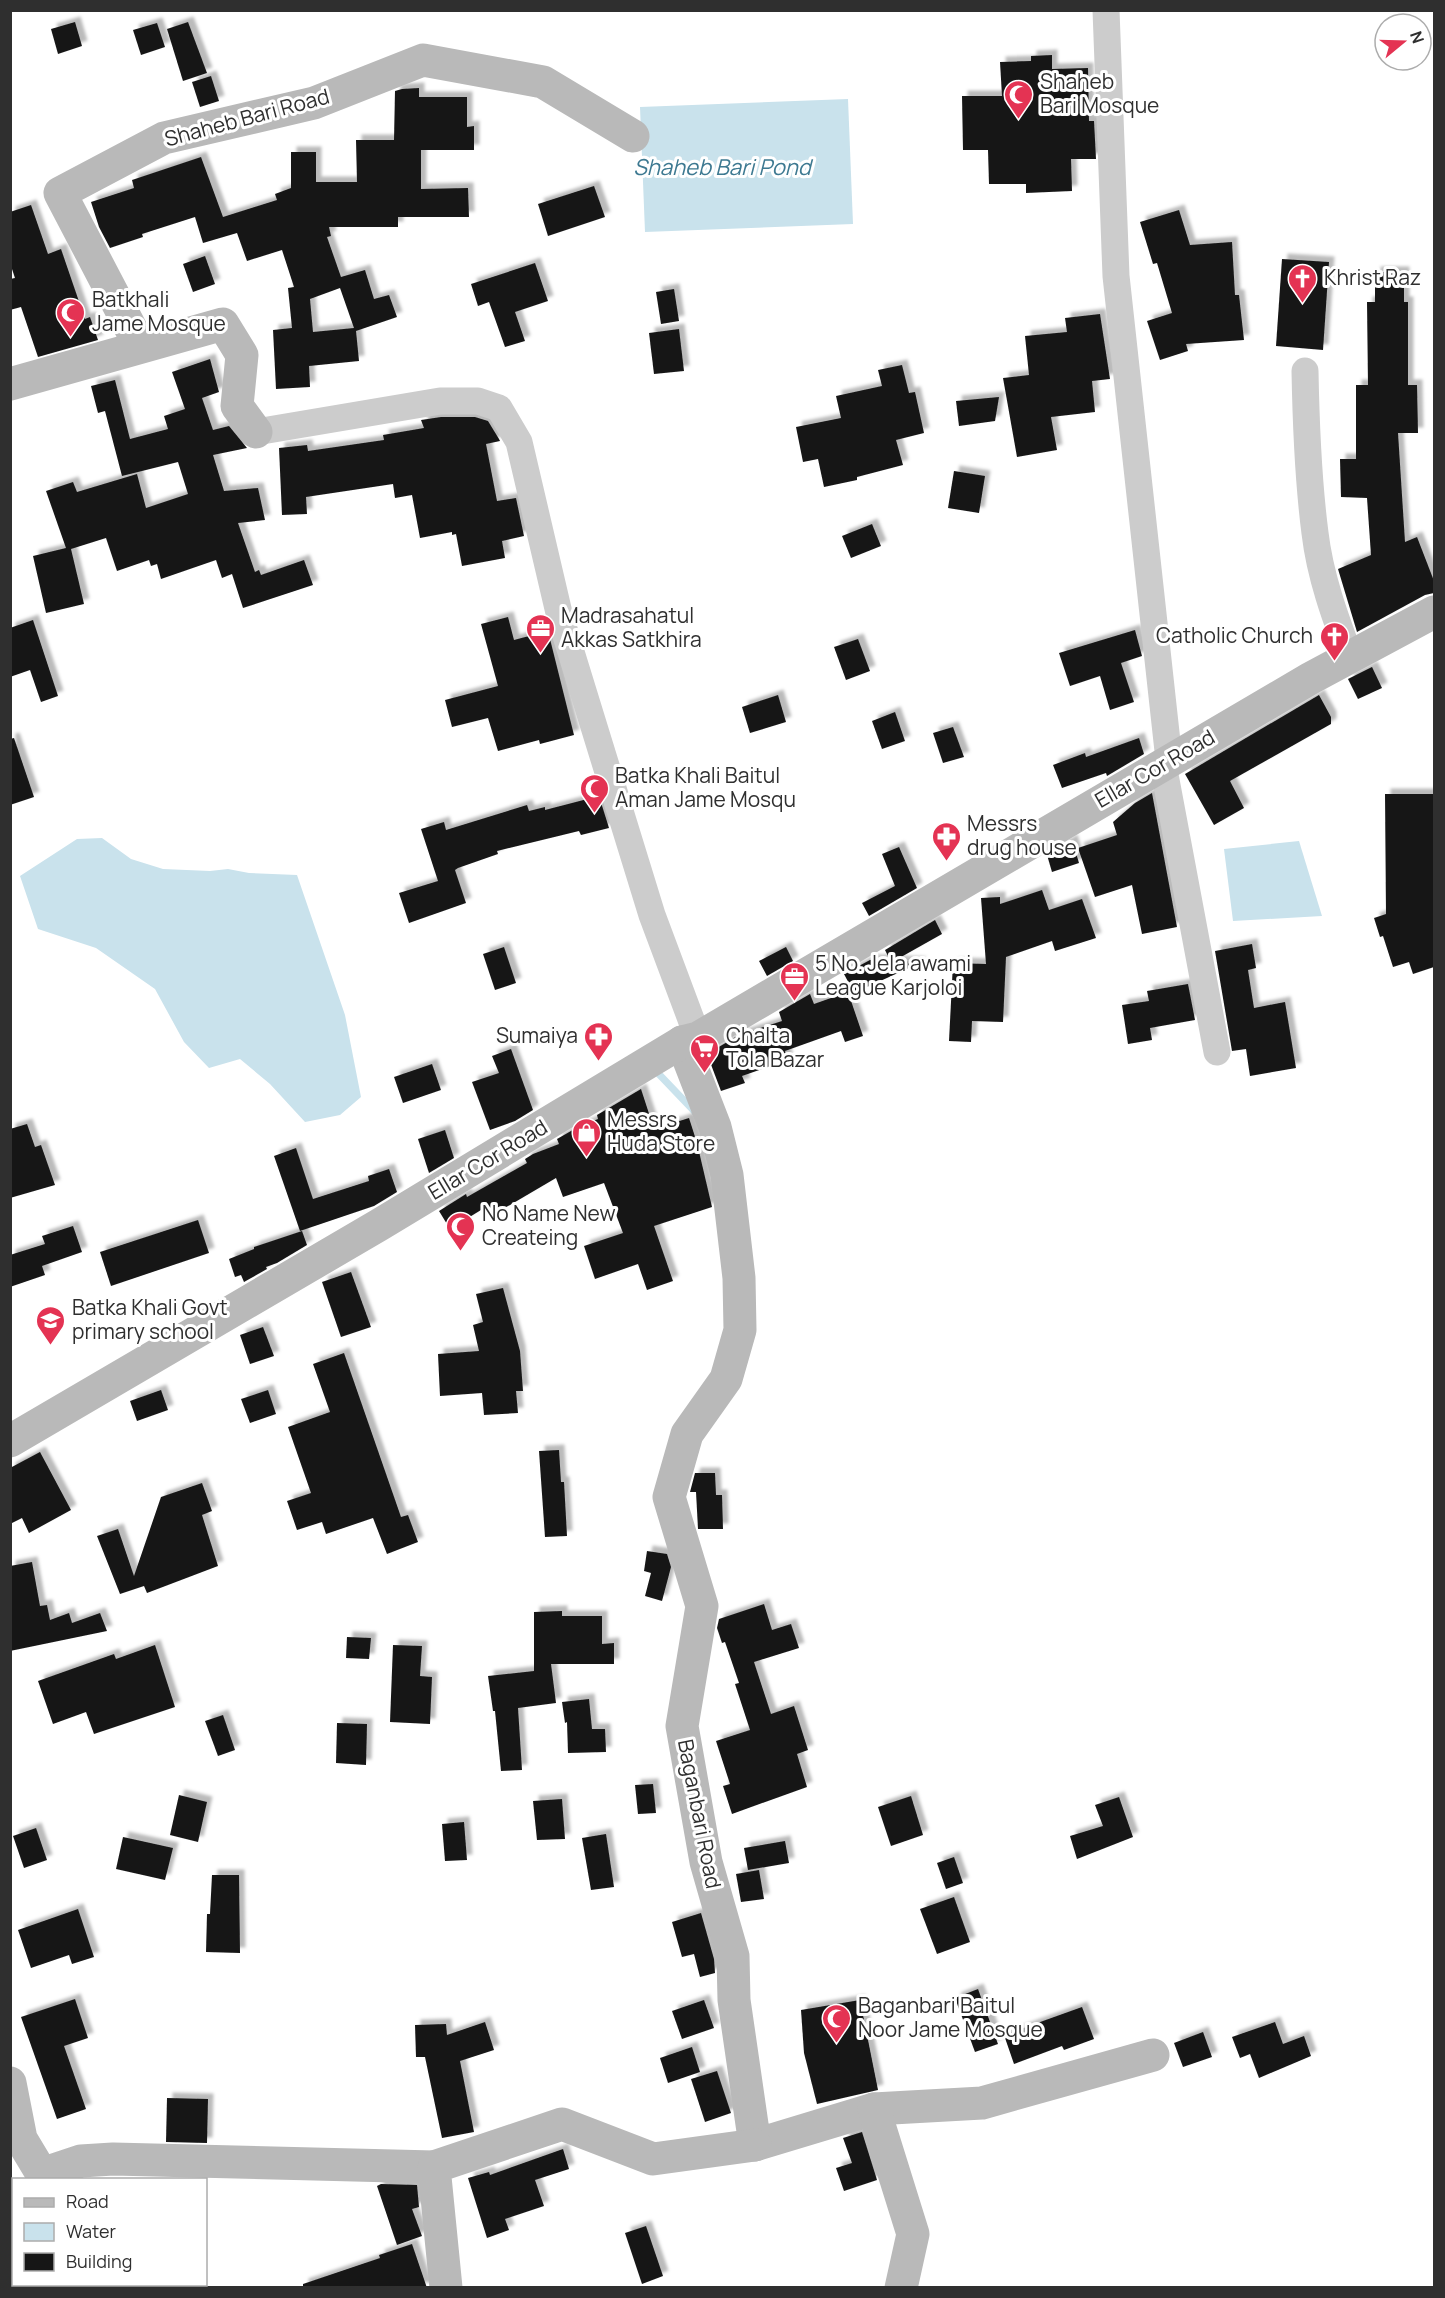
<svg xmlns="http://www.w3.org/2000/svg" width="1445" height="2298" font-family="Manrope,sans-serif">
<defs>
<filter id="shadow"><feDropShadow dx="5.5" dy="-5.5" stdDeviation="1.5" flood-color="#0004"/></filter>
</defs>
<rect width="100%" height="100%" fill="#fff"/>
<!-- water -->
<g fill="#c9e2ec">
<polygon points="848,99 853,224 645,232 640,107"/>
<polygon points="102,838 131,859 163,869 210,871 228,869 249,873 297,875 345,1015 361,1097 340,1115 305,1122 270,1084 240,1059 209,1068 184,1042 155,989 96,948 38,929 20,876 77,839"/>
<polygon points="1299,841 1322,916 1233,921 1224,849"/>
</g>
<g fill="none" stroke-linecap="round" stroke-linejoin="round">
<!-- stream -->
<polyline stroke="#c9e2ec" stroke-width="7" points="654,1069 696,1113"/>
</g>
<!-- building -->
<g fill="#161616" fill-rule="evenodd" filter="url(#shadow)">
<polygon points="75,22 82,46 58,54 51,29"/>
<polygon points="188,22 207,73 183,81 167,29"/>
<polygon points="157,23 165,47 141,55 133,30"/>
<polygon points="1052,55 1052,69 1088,68 1089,121 1094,121 1096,159 1071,159 1072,191 1026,193 1026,184 989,184 988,150 963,150 962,96 1002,96 1000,62 1031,61 1031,56"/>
<polygon points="211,76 219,101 200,107 192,82"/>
<path d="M419 88V97H467V127L474 126V150H421V189L468 188 469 217H398V227H329L331 236 327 237 341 277 365 270 374 299 389 295 397 317 356 331 359 361 309 366 310 387 276 389 273 330 292 328 288 288 294 287 282 250 247 261 237 233 203 243 195 217 142 234 143 237 110 248 99 227 91 202 134 188 132 180 201 157 223 217 277 200 275 194 291 188V152H316V182H357L356 140H394L395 91 402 89ZM340 288 354 328 313 332 310 299Z"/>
<polygon points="594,186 605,217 548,236 538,204"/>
<polygon points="31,205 48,254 61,249 85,319 90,317 98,340 38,357 21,307 10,310 10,279 15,278 10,263 10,212"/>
<polygon points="1179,210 1190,245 1232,242 1235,295 1239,295 1244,340 1186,344 1188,351 1160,360 1147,321 1172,313 1157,263 1153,264 1140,222"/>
<polygon points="205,256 215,284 193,292 183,264"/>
<polygon points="1282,259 1329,262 1323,350 1276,346"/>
<polygon points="535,263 548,301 515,312 525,341 505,347 489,302 478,306 471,284"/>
<polygon points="1375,272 1404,272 1404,302 1408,302 1408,385 1417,385 1418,433 1398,433 1405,542 1417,537 1434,581 1434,593 1425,595 1357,632 1338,569 1371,555 1367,498 1341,497 1340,459 1356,459 1356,385 1368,385 1367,302 1375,302"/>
<polygon points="674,289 679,321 661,324 656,292"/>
<polygon points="1100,314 1110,379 1092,381 1095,412 1051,417 1057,450 1017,457 1003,378 1029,375 1025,336 1067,332 1065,318"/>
<polygon points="679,329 684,371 654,374 649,333"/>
<polygon points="210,359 219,392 202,398 213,430 229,426 247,448 213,455 224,491 258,488 265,520 238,523 255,572 259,570 261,575 304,560 313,585 243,608 232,574 222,578 216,560 161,579 157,564 151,566 149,560 117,571 106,538 71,549 84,604 46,613 33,556 66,548 46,491 73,482 77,492 137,474 146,508 188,494 178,462 122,476 105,411 98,413 91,386 115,380 130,439 168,429 164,416 185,409 172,372"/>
<polygon points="902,365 909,393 915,392 924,433 896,440 903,465 857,477 857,480 824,487 818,459 803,462 796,427 841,418 836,396 882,386 878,370"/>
<polygon points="999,397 995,421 959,426 956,401"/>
<polygon points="441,417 475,417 488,421 499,439 500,441 486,444 497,501 516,498 524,536 502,541 505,558 462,566 456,534 452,535 452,532 420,538 412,495 395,498 393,484 306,497 307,514 282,515 279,448 307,445 308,451 384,440 383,435 424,428 421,420"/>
<polygon points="954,471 985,476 979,513 948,508"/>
<polygon points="872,524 881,546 851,558 842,536"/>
<polygon points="508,617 514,640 548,631 574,735 540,744 539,740 498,751 488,718 452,727 445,700 498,686 481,624"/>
<polygon points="33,620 58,696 41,702 30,670 10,677 10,628"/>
<polygon points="1135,630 1142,656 1121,663 1134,702 1110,710 1100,676 1070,686 1059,653"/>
<polygon points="858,639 870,671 846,680 834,647"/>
<polygon points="1372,667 1382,688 1358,699 1348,679"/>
<polygon points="778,695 786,722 750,733 742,707"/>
<polygon points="1319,695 1331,717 1331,724 1230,781 1244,808 1214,825 1185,774"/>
<polygon points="895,712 905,741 882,749 872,721"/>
<polygon points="953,727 964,757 943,763 933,733"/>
<polygon points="14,738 34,797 10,805 10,739"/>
<polygon points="1139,738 1144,754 1107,776 1106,773 1062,788 1053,765 1085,753 1086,757"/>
<polygon points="1152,793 1177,927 1142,934 1132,885 1095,897 1078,848 1117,835 1113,822 1135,803"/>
<polygon points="1385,794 1434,794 1434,967 1413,974 1409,962 1393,967 1383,936 1380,937 1374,918 1386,914"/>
<polygon points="599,796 609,828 581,835 579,831 497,851 498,854 458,868 455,870 466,903 409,923 399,893 438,881 421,829 444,822 446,830 527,805 529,811 545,807 545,810"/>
<polygon points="1072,840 1079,863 1052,872 1047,855"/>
<polygon points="899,847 917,888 869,916 862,903 895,886 882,854"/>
<polygon points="1042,890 1049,910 1082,899 1096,938 1055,951 1052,941 1006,957 1003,1022 972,1021 971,1042 949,1041 953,963 986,964 981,898 1000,897 1000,904"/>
<polygon points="935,920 942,934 894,961 922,962 854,993 844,974 870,960 890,960 885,950"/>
<polygon points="1252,944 1256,968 1248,970 1254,1008 1285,1002 1296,1068 1250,1076 1246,1049 1232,1051 1215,951"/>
<polygon points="504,947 516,983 495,990 483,954"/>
<polygon points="786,947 793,961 767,976 759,961"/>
<polygon points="1188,984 1195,1020 1150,1028 1152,1040 1128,1044 1122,1005 1149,1001 1147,991"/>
<polygon points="848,992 863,1036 845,1042 841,1031 785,1051 788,1060 742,1076 745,1083 721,1091 707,1054 739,1035 782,1021 779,1012 810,994 814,1004"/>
<polygon points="511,1049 533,1110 515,1121 490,1130 472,1082 499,1073 492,1056"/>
<polygon points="432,1064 441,1090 403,1103 394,1077"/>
<polygon points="641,1089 654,1129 689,1118 697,1143 712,1207 654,1226 673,1281 647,1290 638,1264 595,1279 584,1246 623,1233 604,1183 563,1197 556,1178 486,1219 481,1210 450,1229 439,1211 466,1194 467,1197 527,1163 525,1159 533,1154 559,1144 557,1139 578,1127 598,1119 597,1115"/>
<polygon points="27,1124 35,1147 41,1145 55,1185 10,1198 10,1129"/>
<polygon points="445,1130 454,1158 429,1173 418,1139"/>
<polygon points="296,1148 313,1199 369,1181 368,1176 389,1169 397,1192 374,1206 300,1231 274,1156"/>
<polygon points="198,1220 209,1253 111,1286 100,1252"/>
<polygon points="73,1226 82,1252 42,1266 45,1275 10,1287 10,1255 45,1244 42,1236"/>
<polygon points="302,1231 307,1245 277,1263 266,1267 267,1269 244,1282 241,1275 235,1277 229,1259 254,1249 254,1247"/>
<polygon points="351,1272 371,1327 341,1337 322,1282"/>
<polygon points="503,1288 520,1351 523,1391 516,1391 518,1413 484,1415 482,1393 440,1396 438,1354 479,1351 473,1325 483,1322 476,1294"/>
<polygon points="263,1327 274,1356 250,1364 240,1335"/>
<polygon points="344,1353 401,1517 408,1515 418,1542 387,1554 373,1518 326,1534 322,1522 297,1530 287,1501 311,1493 288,1427 330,1412 313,1364"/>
<polygon points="161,1390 168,1410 137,1421 130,1401"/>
<polygon points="268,1390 276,1414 250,1423 241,1399"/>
<polygon points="559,1450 561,1482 564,1482 567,1536 545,1537 539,1451"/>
<polygon points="40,1452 71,1510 29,1533 22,1518 10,1524 10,1468"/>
<polygon points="695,1473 715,1473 716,1495 722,1495 723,1529 698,1529 696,1492 690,1492"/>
<polygon points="202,1483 212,1511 202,1515 218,1566 147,1593 144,1586 120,1594 97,1536 118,1529 134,1576 161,1497"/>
<polygon points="647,1551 667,1554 671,1567 662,1601 645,1596 651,1573 644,1571"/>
<polygon points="32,1562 40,1606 47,1605 50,1620 69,1613 72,1623 100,1613 107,1631 10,1651 10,1566"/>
<polygon points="764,1604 772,1630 791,1624 799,1648 754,1662 771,1714 794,1706 808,1750 797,1754 807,1787 732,1814 723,1786 730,1784 716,1741 750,1730 735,1684 739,1683 725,1642 722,1643 717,1628 719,1619"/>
<polygon points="562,1611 562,1616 602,1616 602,1644 614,1643 614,1664 551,1664 556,1703 518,1708 522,1770 501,1771 495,1711 493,1711 488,1676 534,1671 534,1612"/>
<polygon points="347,1637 371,1638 369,1659 346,1658"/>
<polygon points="155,1645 175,1707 94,1734 86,1712 53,1724 38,1681 114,1654 116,1659"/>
<polygon points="393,1645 422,1646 420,1676 432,1677 430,1724 390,1722"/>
<polygon points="589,1699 592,1729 605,1729 606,1752 568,1753 567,1722 565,1723 562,1702"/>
<polygon points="223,1715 235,1750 218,1756 205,1721"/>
<polygon points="337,1723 367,1724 366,1765 336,1763"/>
<polygon points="653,1784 656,1813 638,1814 635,1785"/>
<polygon points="179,1795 207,1802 198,1842 170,1835"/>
<polygon points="911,1796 923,1835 891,1846 878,1807"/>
<polygon points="1119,1797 1133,1837 1077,1859 1070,1836 1103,1826 1095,1805"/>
<polygon points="562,1799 565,1839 537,1840 533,1801"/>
<polygon points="464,1822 467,1860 445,1861 442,1824"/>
<polygon points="36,1828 47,1860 24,1868 13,1836"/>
<polygon points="606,1834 614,1887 591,1890 582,1838"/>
<polygon points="123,1837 173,1848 165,1880 116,1869"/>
<polygon points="785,1841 789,1863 748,1870 744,1848"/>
<polygon points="954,1857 963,1883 946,1889 937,1863"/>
<polygon points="759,1870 764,1899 741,1902 736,1874"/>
<polygon points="212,1875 239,1875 240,1953 206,1952 207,1914 210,1914"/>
<polygon points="954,1897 970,1942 937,1954 920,1909"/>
<polygon points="78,1909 94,1957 72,1964 69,1955 31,1968 18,1930"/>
<polygon points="701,1913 714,1959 715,1973 700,1977 694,1954 682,1957 672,1922"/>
<polygon points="978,1989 998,2044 975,2052 955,1998"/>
<polygon points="75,1999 88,2038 64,2046 86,2109 57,2119 21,2017"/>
<polygon points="704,2000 714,2028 682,2039 672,2011"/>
<polygon points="860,2000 878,2090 817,2104 804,2053 801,2010"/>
<polygon points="1082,2007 1094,2039 1064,2050 1062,2046 1014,2064 1004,2035"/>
<polygon points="485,2022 494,2050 460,2061 474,2132 442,2138 425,2057 416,2057 415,2025 446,2024 447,2035"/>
<polygon points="1275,2022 1283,2044 1304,2036 1311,2056 1259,2078 1250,2054 1240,2058 1232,2037"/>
<polygon points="1203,2032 1212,2057 1183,2067 1174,2043"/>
<polygon points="692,2047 700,2072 668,2083 660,2058"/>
<polygon points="717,2071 731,2113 705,2122 691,2079"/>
<polygon points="167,2098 208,2099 207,2143 166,2142"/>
<polygon points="862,2132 877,2180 844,2191 836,2168 852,2163 843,2138"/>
<polygon points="563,2149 569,2169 535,2180 544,2206 505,2219 509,2230 487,2238 468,2178 489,2172 490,2175"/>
<polygon points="381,2184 417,2185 419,2207 412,2209 422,2236 397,2245 377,2186"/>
<polygon points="646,2226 663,2276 642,2284 625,2233"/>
<polygon points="412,2244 427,2288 303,2288 303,2284 380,2258 379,2255"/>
</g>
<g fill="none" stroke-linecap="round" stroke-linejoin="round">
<!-- street -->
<g stroke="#ccc" stroke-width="27">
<polyline points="1106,10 1116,276 1169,760"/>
<path d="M1305 371C1306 425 1308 479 1315 533 1320 576 1335 617 1350 657"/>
<polyline points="256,432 440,401 478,401 499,408 519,442 559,613 652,915 698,1038"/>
<polyline points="1163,764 1217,1052"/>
<polyline points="118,2284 118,2288"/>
</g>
<!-- secondary -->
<g stroke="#b9b9b9" stroke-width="33">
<polyline points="140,346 60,193 164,138 314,103 423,60 543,82 633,136"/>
<polyline points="10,384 223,324 242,355 237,406 256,432"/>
<polyline points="682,1042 715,1127 727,1175 739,1278 740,1330 726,1379 687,1434 669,1497 702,1606 682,1726 706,1862 733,1956 734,2000 755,2145 874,2109 982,2103 1153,2055"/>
<polyline points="10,1441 379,1225 682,1042 698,1038 1311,678 1434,612"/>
<polyline points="10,2083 21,2139 42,2174 81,2161 113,2159 434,2167"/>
<polyline points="874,2109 913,2234 901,2288"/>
<polyline points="446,2288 434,2167 562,2124 653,2159 755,2145"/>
</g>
</g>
<!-- icons -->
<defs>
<symbol id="mosque-pin" viewBox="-11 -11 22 30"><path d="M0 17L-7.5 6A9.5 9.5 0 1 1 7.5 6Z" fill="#e43353" stroke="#fff"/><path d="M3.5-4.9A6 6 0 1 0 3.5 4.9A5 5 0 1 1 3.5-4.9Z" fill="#fff"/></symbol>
<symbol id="church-pin" viewBox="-11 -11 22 30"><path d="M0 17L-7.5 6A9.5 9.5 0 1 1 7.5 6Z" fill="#e43353" stroke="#fff"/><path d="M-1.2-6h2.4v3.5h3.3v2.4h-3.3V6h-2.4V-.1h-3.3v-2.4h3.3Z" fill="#fff"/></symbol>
<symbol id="office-pin" viewBox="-11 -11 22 30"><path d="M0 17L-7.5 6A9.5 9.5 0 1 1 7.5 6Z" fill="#e43353" stroke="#fff"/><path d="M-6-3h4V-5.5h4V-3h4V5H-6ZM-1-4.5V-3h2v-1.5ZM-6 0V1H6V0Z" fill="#fff"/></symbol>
<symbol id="pharmacy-pin" viewBox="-11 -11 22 30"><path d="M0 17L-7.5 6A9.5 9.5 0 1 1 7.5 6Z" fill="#e43353" stroke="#fff"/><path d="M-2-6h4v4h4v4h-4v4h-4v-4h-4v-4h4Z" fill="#fff"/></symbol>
<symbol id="supermarket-pin" viewBox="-11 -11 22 30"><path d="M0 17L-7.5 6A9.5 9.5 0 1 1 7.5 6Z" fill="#e43353" stroke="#fff"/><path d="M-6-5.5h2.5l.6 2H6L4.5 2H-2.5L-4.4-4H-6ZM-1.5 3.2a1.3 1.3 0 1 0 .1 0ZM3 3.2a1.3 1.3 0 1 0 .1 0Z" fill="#fff"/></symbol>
<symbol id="shop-pin" viewBox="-11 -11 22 30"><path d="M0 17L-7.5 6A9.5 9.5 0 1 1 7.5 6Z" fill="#e43353" stroke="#fff"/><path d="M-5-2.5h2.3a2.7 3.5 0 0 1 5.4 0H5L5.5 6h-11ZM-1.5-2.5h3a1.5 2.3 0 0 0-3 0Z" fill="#fff"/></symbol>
<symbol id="school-pin" viewBox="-11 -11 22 30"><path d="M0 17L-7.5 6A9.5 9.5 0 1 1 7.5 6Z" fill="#e43353" stroke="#fff"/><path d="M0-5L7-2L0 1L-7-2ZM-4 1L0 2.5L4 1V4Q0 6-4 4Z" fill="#fff"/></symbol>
</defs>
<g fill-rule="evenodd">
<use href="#mosque-pin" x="1002" y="78" width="33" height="45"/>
<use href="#church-pin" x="1286" y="262" width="33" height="45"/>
<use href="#mosque-pin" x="54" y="296" width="33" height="45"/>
<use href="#office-pin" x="524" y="612" width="33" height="45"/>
<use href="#church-pin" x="1318" y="620" width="33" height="45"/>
<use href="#mosque-pin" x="578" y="772" width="33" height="45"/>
<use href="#pharmacy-pin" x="930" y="820" width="33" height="45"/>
<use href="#office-pin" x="778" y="960" width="33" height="45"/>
<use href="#pharmacy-pin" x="582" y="1020" width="33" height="45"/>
<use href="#supermarket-pin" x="688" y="1032" width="33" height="45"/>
<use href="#shop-pin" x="570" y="1116" width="33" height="45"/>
<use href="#mosque-pin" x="444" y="1210" width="33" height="45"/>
<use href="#school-pin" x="34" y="1304" width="33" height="45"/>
<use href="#mosque-pin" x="820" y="2002" width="33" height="45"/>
</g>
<g text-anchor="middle" stroke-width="6" stroke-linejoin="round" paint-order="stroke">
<!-- poi labels -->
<g font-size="21" fill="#2f2f2f" stroke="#fff" text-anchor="start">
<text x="1040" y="89">Shaheb<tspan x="1040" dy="24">Bari Mosque</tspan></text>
<text x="1324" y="285">Khrist Raz</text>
<text x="92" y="307">Batkhali<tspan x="92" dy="24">Jame Mosque</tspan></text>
<text x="561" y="623">Madrasahatul<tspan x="561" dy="24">Akkas Satkhira</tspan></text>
<text x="1313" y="643" text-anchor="end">Catholic Church</text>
<text x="615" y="783">Batka Khali Baitul<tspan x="615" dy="24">Aman Jame Mosqu</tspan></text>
<text x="967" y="831">Messrs<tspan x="967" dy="24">drug house</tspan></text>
<text x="815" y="971">5 No. Jela awami<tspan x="815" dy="24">League Karjoloi</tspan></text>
<text x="578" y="1043" text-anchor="end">Sumaiya</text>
<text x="726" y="1043">Chalta<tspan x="726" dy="24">Tola Bazar</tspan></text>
<text x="607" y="1127">Messrs<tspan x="607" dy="24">Huda Store</tspan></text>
<text x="482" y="1221">No Name New<tspan x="482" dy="24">Createing</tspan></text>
<text x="72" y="1315">Batka Khali Govt<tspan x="72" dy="24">primary school</tspan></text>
<text x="858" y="2013">Baganbari Baitul<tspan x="858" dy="24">Noor Jame Mosque</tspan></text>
</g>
<!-- street labels -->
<g font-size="21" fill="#2f2f2f" stroke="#fff">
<text transform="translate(247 118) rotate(-15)" y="7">Shaheb Bari Road</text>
<text transform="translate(1155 769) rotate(-30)" y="7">Ellar Cor Road</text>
<text transform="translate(488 1160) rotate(-31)" y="7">Ellar Cor Road</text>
<text transform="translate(699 1814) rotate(79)" y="7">Baganbari Road</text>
</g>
<!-- water labels -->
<g font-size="22" font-style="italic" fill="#3d7991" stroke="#fff">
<text x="722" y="175">Shaheb Bari Pond</text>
</g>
</g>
<!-- border -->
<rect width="1445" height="2298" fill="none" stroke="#2f2f2f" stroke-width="24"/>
<!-- legend -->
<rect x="12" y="2178" width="195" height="108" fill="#ffffff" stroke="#acacac" stroke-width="1.5"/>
<rect x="24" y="2198" width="30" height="9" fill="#b9b9b9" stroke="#acacac" stroke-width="1.5"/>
<text x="66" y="2208" font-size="18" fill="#2f2f2f">Road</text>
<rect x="24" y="2223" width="30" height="18" fill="#c9e2ec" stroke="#acacac" stroke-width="1.5"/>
<text x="66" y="2238" font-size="18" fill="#2f2f2f">Water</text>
<rect x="24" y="2253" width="30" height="18" fill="#161616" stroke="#acacac" stroke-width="1.5"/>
<text x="66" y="2268" font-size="18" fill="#2f2f2f">Building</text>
<!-- north arrow -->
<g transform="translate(1403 42) rotate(71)"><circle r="28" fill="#ffffff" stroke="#acacac" stroke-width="1.5"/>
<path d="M0-4.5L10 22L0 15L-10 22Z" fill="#e43353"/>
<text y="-9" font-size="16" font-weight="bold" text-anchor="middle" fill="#2f2f2f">N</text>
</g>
</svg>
